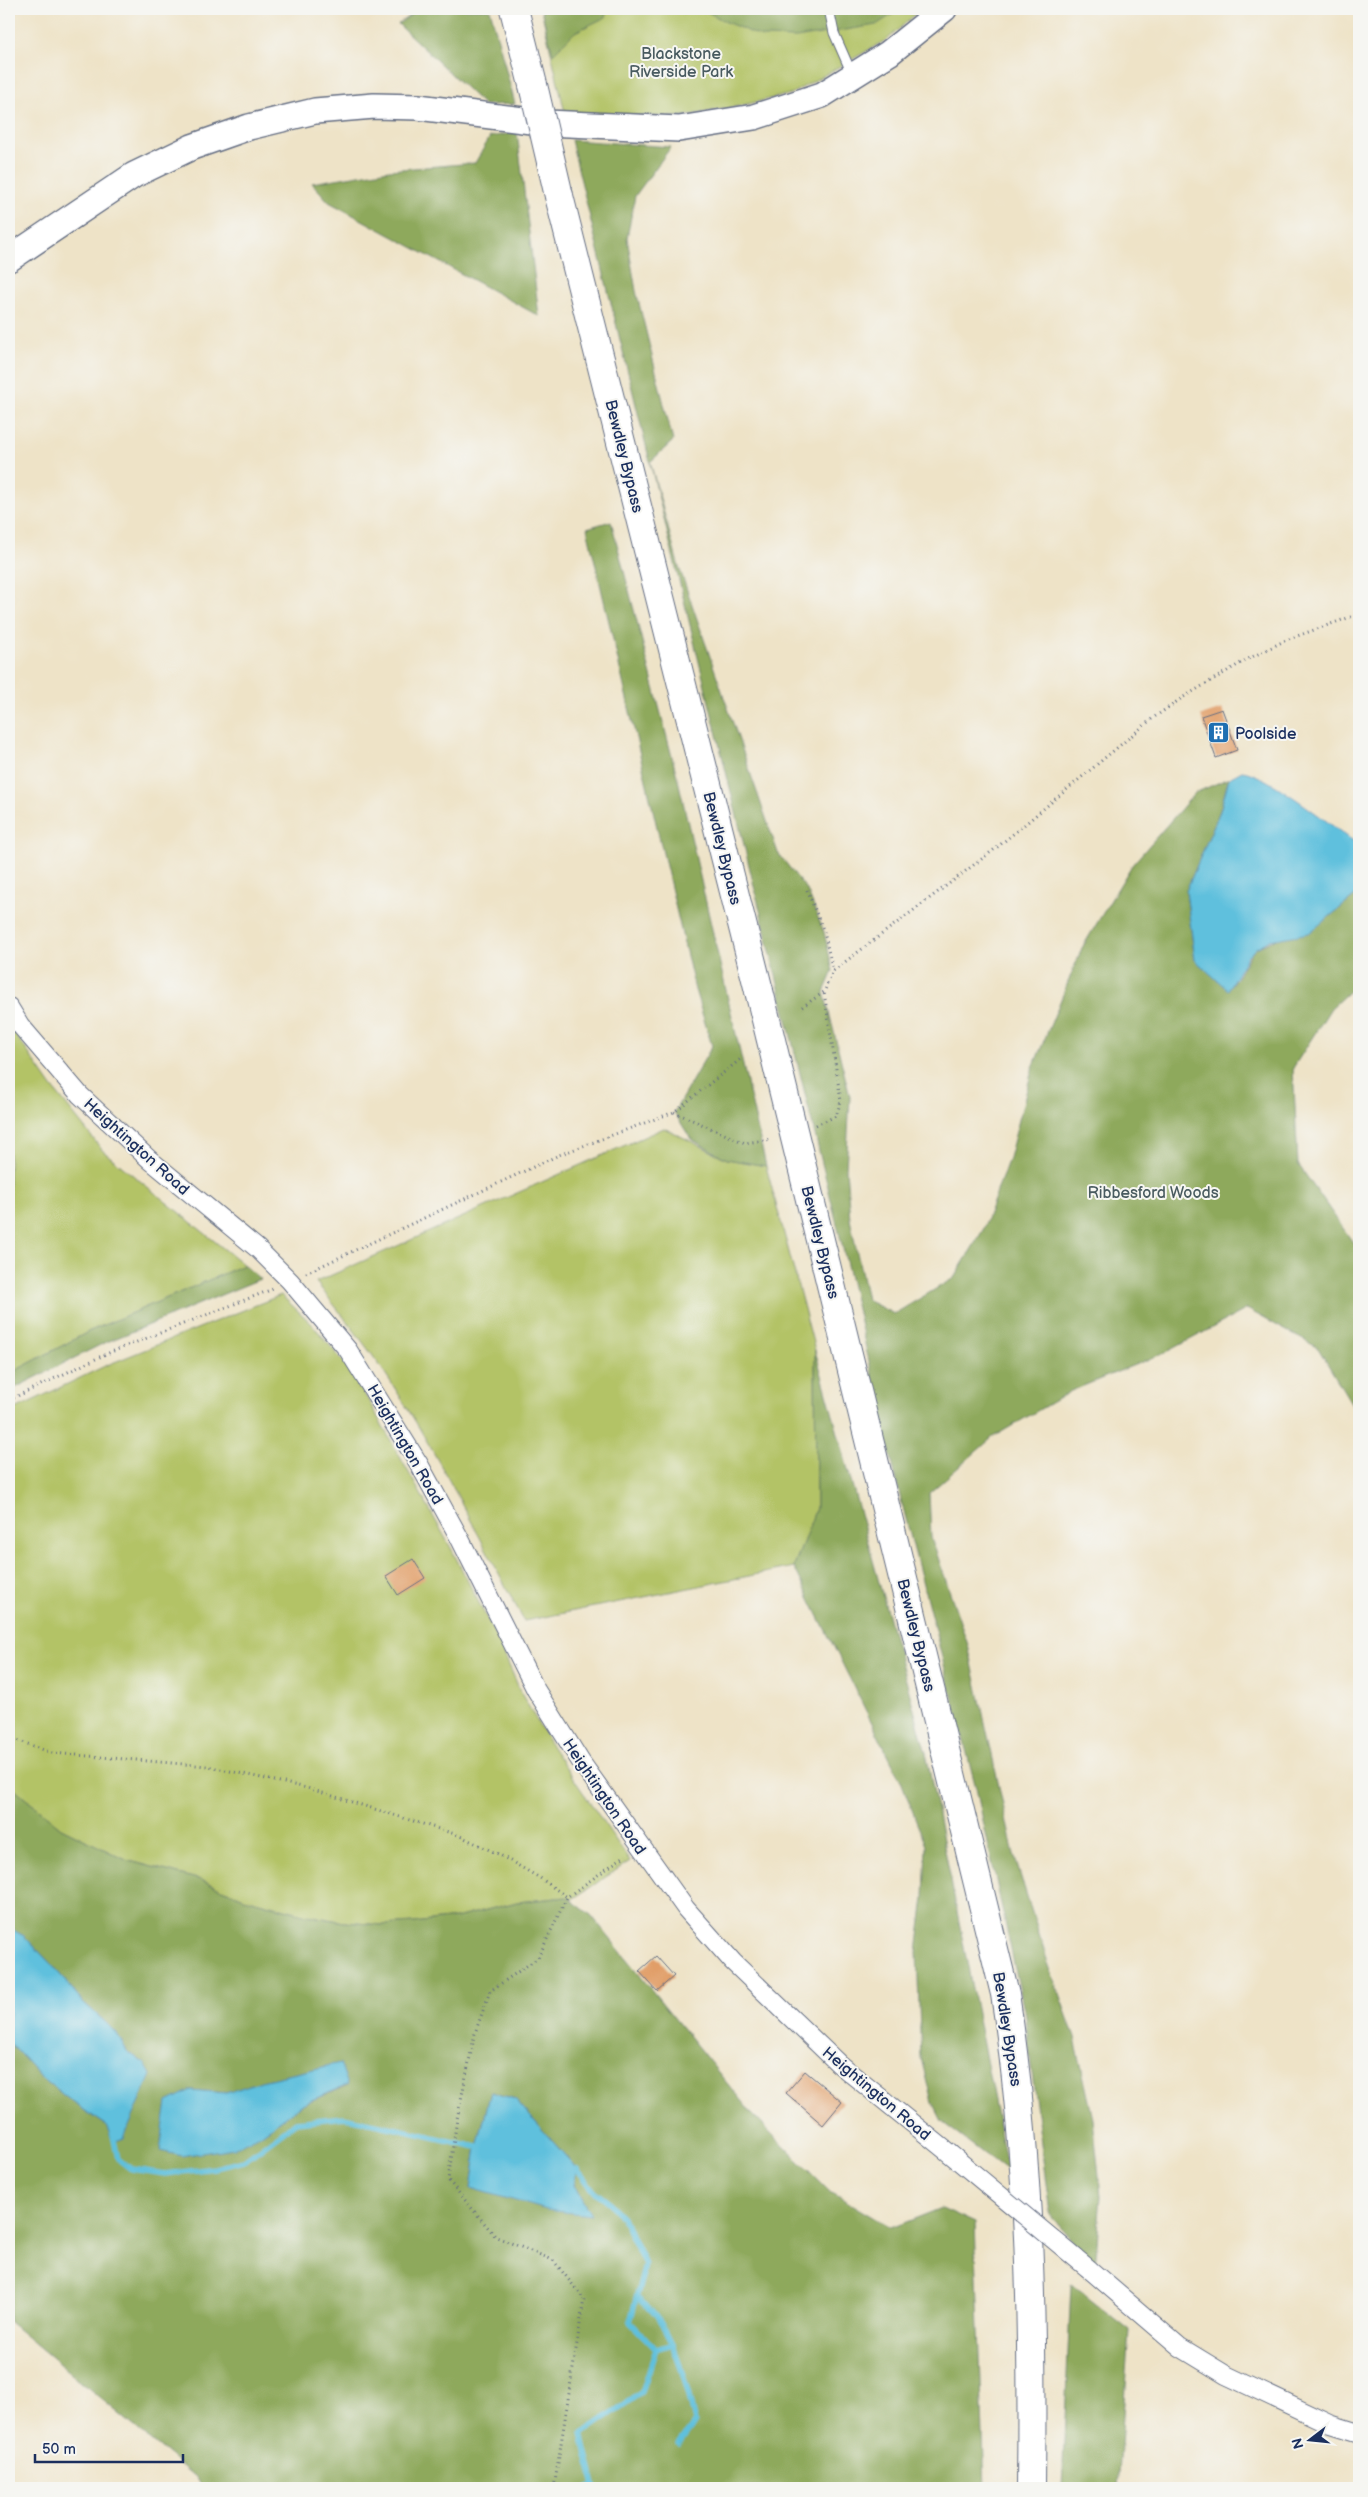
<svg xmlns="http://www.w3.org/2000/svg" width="1368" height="2497" font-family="'Balsamiq Sans',sans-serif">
<rect width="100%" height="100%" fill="#f6f6f2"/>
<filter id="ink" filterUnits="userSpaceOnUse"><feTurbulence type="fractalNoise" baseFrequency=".02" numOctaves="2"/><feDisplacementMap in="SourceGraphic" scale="10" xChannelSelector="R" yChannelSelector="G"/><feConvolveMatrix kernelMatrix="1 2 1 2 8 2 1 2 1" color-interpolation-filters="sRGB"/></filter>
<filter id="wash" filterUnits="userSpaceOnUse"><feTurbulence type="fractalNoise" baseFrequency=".0096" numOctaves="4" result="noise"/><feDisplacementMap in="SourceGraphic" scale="20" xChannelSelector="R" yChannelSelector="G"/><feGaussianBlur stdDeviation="1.12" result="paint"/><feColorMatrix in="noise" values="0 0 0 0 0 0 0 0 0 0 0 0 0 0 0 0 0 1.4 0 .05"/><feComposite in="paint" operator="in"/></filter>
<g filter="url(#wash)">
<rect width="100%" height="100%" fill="#eee3c7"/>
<!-- green -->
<g fill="#b3c366" stroke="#677962">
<polygon points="541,9 921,9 888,39 791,94 735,107 679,117 565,113"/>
<polygon points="9,1025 52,1087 103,1151 244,1265 90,1331 9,1374"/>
<path d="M664 1128 727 1159 766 1166 815 1350 816 1508 794 1567 524 1621C484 1546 446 1470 401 1398 376 1357 346 1320 316 1282Z"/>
<polygon points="281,1295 311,1323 343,1361 367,1398 451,1548 498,1640 522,1695 552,1747 630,1861 571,1900 566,1897 517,1902 456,1918 414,1923 383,1925 344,1922 307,1915 244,1898 201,1880 126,1860 61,1828 9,1785 9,1412 107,1365"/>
</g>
<!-- forest -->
<g fill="#8ea95b" stroke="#546c5c" fill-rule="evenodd">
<polygon points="419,9 490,9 515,104 484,105 398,24"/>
<polygon points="541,9 605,9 606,17 575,32 553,54"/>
<polygon points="702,9 901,9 876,25 796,38 762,37 726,22"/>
<polygon points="517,132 539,316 329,202 312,183 389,170 475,163 490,137"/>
<path d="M571 140 671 147 635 196 627 238 636 291 673 441 650 462 678 564 778 853 807 890 824 932 833 971 824 992 850 1097 846 1169 850 1219 867 1300 894 1314 954 1278 983 1230 1009 1158 1032 1070 1082 948 1132 865 1195 793 1229 778 1220 811 1186 891 1195 960 1228 989C1240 977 1244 960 1256 948L1330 916 1359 893V982L1331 1008 1293 1068 1298 1164 1359 1251V1416L1318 1348 1247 1309 1171 1350 1071 1391 993 1437 929 1493 931 1537 968 1645 1014 1855 1048 1963 1075 2038 1093 2119 1101 2196 1095 2267 1050 2215 1024 2010 976 1788 899 1492 847 1265Z"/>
<polygon points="611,521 679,784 766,1166 727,1159 691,1139 674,1112 712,1046 695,990 587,528"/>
<polygon points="244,1265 260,1279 102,1344 9,1391 9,1374 90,1331"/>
<polygon points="815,1350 926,1753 1008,2172 942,2122 932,2102 921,2058 917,1952 924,1897 926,1846 901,1781 794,1567 816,1508"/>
<path d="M9 1785 61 1828 126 1860 201 1880 244 1898 307 1915 344 1922 383 1925 414 1923 456 1918 517 1902 567 1897 591 1915 752 2114 829 2191 891 2228 942 2208 975 2223 985 2488H202L195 2477 9 2322V2042L42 2078 71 2101 106 2125 145 2064 127 2051 116 2032 83 2002 52 1965 24 1936 9 1928ZM348 2086 304 2103 260 2135 191 2090 226 2093ZM491 2092 515 2099 577 2169 574 2185 590 2215 471 2188 477 2147Z"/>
<polygon points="1071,2284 1129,2330 1118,2488 1062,2488"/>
</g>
<!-- water -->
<g fill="#5fc0dd" stroke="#3d789e">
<path d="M1242 771C1269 774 1334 828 1359 845V893L1309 933 1270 940 1256 948 1247 957 1228 990 1195 960 1186 891 1220 811 1229 778Z"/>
<polygon points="9,1928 24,1936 52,1965 83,2002 116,2032 127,2051 145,2064 151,2075 124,2138 113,2142 106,2125 71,2101 42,2078 9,2042"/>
<polygon points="340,2063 348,2085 304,2103 260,2135 234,2148 182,2156 160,2151 167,2102 191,2090 226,2093 261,2081"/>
<polygon points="491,2092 515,2099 577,2169 574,2185 591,2215 547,2210 471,2188 477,2147"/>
</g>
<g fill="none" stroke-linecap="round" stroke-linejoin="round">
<!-- stream -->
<g stroke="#5fc0dd" stroke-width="5.5">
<polyline points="113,2135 118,2159 131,2169 165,2174 215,2168 244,2161 296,2122 344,2117 477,2147"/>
<polyline points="577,2169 594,2191 613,2206 628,2228 645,2265 630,2322 656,2349 642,2392 582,2434 595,2486 589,2488"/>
<path d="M638 2299C644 2304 653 2310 657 2317 678 2349 687 2386 695 2422L679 2444"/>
<polyline points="656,2349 672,2344"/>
</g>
</g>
<g id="blocks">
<!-- building -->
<g fill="#e19e68">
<polygon points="1222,709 1237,750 1216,758 1201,716"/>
<polygon points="413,1559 425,1578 398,1595 386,1576"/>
<polygon points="656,1956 674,1976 657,1991 639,1971"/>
<polygon points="805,2071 842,2102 823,2125 786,2093"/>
</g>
</g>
</g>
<g filter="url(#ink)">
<use href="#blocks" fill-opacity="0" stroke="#656e83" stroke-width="1"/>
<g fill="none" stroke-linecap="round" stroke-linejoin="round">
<defs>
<polyline id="lane" points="829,9 834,33 852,74"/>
<g id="street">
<polyline points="9,1007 20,1025 80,1095 150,1160 258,1249 290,1281 348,1350 419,1464 459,1537 536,1690 581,1762 686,1909 733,1962 839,2064 949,2153"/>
<polyline points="1089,2269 1180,2347 1226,2375 1330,2424 1359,2433"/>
</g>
<polyline id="secondary" points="9,259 134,175 192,147 249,127 315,111 374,106 418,107 547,123 679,129 754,117 822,95 889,53 944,9"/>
<g id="highway">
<polyline points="514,9 533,85"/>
<polyline points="559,196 759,991"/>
<path d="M780 1077 1005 1994C1030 2158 1033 2322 1031 2488"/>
</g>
</defs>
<!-- lane casing -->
<use href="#lane" stroke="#656e83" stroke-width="11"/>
<!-- street casing -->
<use href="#street" stroke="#656e83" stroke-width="20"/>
<!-- secondary casing -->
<use href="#secondary" stroke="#656e83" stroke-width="28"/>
<!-- highway casing -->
<use href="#highway" stroke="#656e83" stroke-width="30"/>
<!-- path -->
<g stroke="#656e83" stroke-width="3" stroke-dasharray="1 4" stroke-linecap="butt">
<polyline points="807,890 824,932 833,971"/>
<polyline points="802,1007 824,992 833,971 995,849 1153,718 1182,698 1246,660 1286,640 1359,614"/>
<polyline points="674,1112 745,1143 772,1139"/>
<polyline points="816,1125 836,1116 841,1101 824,992"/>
<polyline points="306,1273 559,1155 674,1112 742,1058"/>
<polyline points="9,1400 106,1354 273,1289"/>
<polyline points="9,1737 52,1753 207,1766 307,1788 458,1835 498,1854 540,1878 567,1897 626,1855"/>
<polyline points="554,2488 584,2299 553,2260 496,2237 448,2180 457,2119 475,2033 490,1991 538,1958 567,1897"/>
</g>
<!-- lane -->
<use href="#lane" stroke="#fff" stroke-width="9"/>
<!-- street -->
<use href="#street" stroke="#fff" stroke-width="18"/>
<!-- secondary -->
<use href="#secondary" stroke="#fff" stroke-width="25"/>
<!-- highway -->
<use href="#highway" stroke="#fff" stroke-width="28"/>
<defs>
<polyline id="street-bridge" points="949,2153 1089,2269"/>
<g id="highway-bridge">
<polyline points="533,85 559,196"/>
<polyline points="759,991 780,1077"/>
</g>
</defs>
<!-- street-bridge casing -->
<use href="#street-bridge" stroke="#656e83" stroke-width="20" stroke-linecap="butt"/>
<!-- highway-bridge casing -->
<use href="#highway-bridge" stroke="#656e83" stroke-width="30" stroke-linecap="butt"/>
<!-- street-bridge -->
<use href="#street-bridge" stroke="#fff" stroke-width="18"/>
<!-- highway-bridge -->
<use href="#highway-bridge" stroke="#fff" stroke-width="28"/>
</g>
</g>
<!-- icons -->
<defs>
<symbol id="building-square" viewBox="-11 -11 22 22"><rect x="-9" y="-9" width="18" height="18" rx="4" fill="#1f6fb2" stroke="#f6f6f2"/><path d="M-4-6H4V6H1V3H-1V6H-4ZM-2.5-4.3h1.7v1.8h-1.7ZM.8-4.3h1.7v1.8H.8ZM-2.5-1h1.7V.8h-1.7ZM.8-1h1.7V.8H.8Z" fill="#fff"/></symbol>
</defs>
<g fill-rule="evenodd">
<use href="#building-square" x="1206" y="720" width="25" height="25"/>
</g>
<g text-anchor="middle" stroke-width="4" stroke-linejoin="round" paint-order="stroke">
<!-- park labels -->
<g font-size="16" fill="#495b60" stroke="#f6f6f2">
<text x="681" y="59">Blackstone<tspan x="681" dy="18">Riverside Park</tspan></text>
<text x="1153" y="1198">Ribbesford Woods</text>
</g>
<!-- street labels -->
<g font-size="16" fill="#1b2f5e" stroke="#f6f6f2">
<text transform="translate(625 456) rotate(76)" y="6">Bewdley Bypass</text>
<text transform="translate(723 848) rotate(76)" y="6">Bewdley Bypass</text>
<text transform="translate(137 1146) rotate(42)" y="6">Heightington Road</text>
<text transform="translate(821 1242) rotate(76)" y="6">Bewdley Bypass</text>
<text transform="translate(406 1444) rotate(60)" y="6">Heightington Road</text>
<text transform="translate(917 1635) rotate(76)" y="6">Bewdley Bypass</text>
<text transform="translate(605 1796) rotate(56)" y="6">Heightington Road</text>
<text transform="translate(1008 2029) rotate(81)" y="6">Bewdley Bypass</text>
<text transform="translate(877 2093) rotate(40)" y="6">Heightington Road</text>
</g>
<!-- poi labels -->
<g font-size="16" fill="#1b2f5e" stroke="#f6f6f2" text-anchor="start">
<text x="1235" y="739">Poolside</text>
</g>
</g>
<!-- margin -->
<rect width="1368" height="2497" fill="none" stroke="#f6f6f2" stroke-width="30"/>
<!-- north arrow -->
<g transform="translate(1310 2440) rotate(254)" stroke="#f6f6f2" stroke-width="4" paint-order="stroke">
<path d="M0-4L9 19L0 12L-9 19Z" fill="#1b2f5e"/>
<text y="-8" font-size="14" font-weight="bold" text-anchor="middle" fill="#1b2f5e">N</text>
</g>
<!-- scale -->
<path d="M35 2454v8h148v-8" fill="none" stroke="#1b2f5e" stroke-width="2.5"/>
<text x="42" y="2454" font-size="15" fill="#1b2f5e" stroke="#f6f6f2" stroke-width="4" paint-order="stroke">50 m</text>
</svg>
